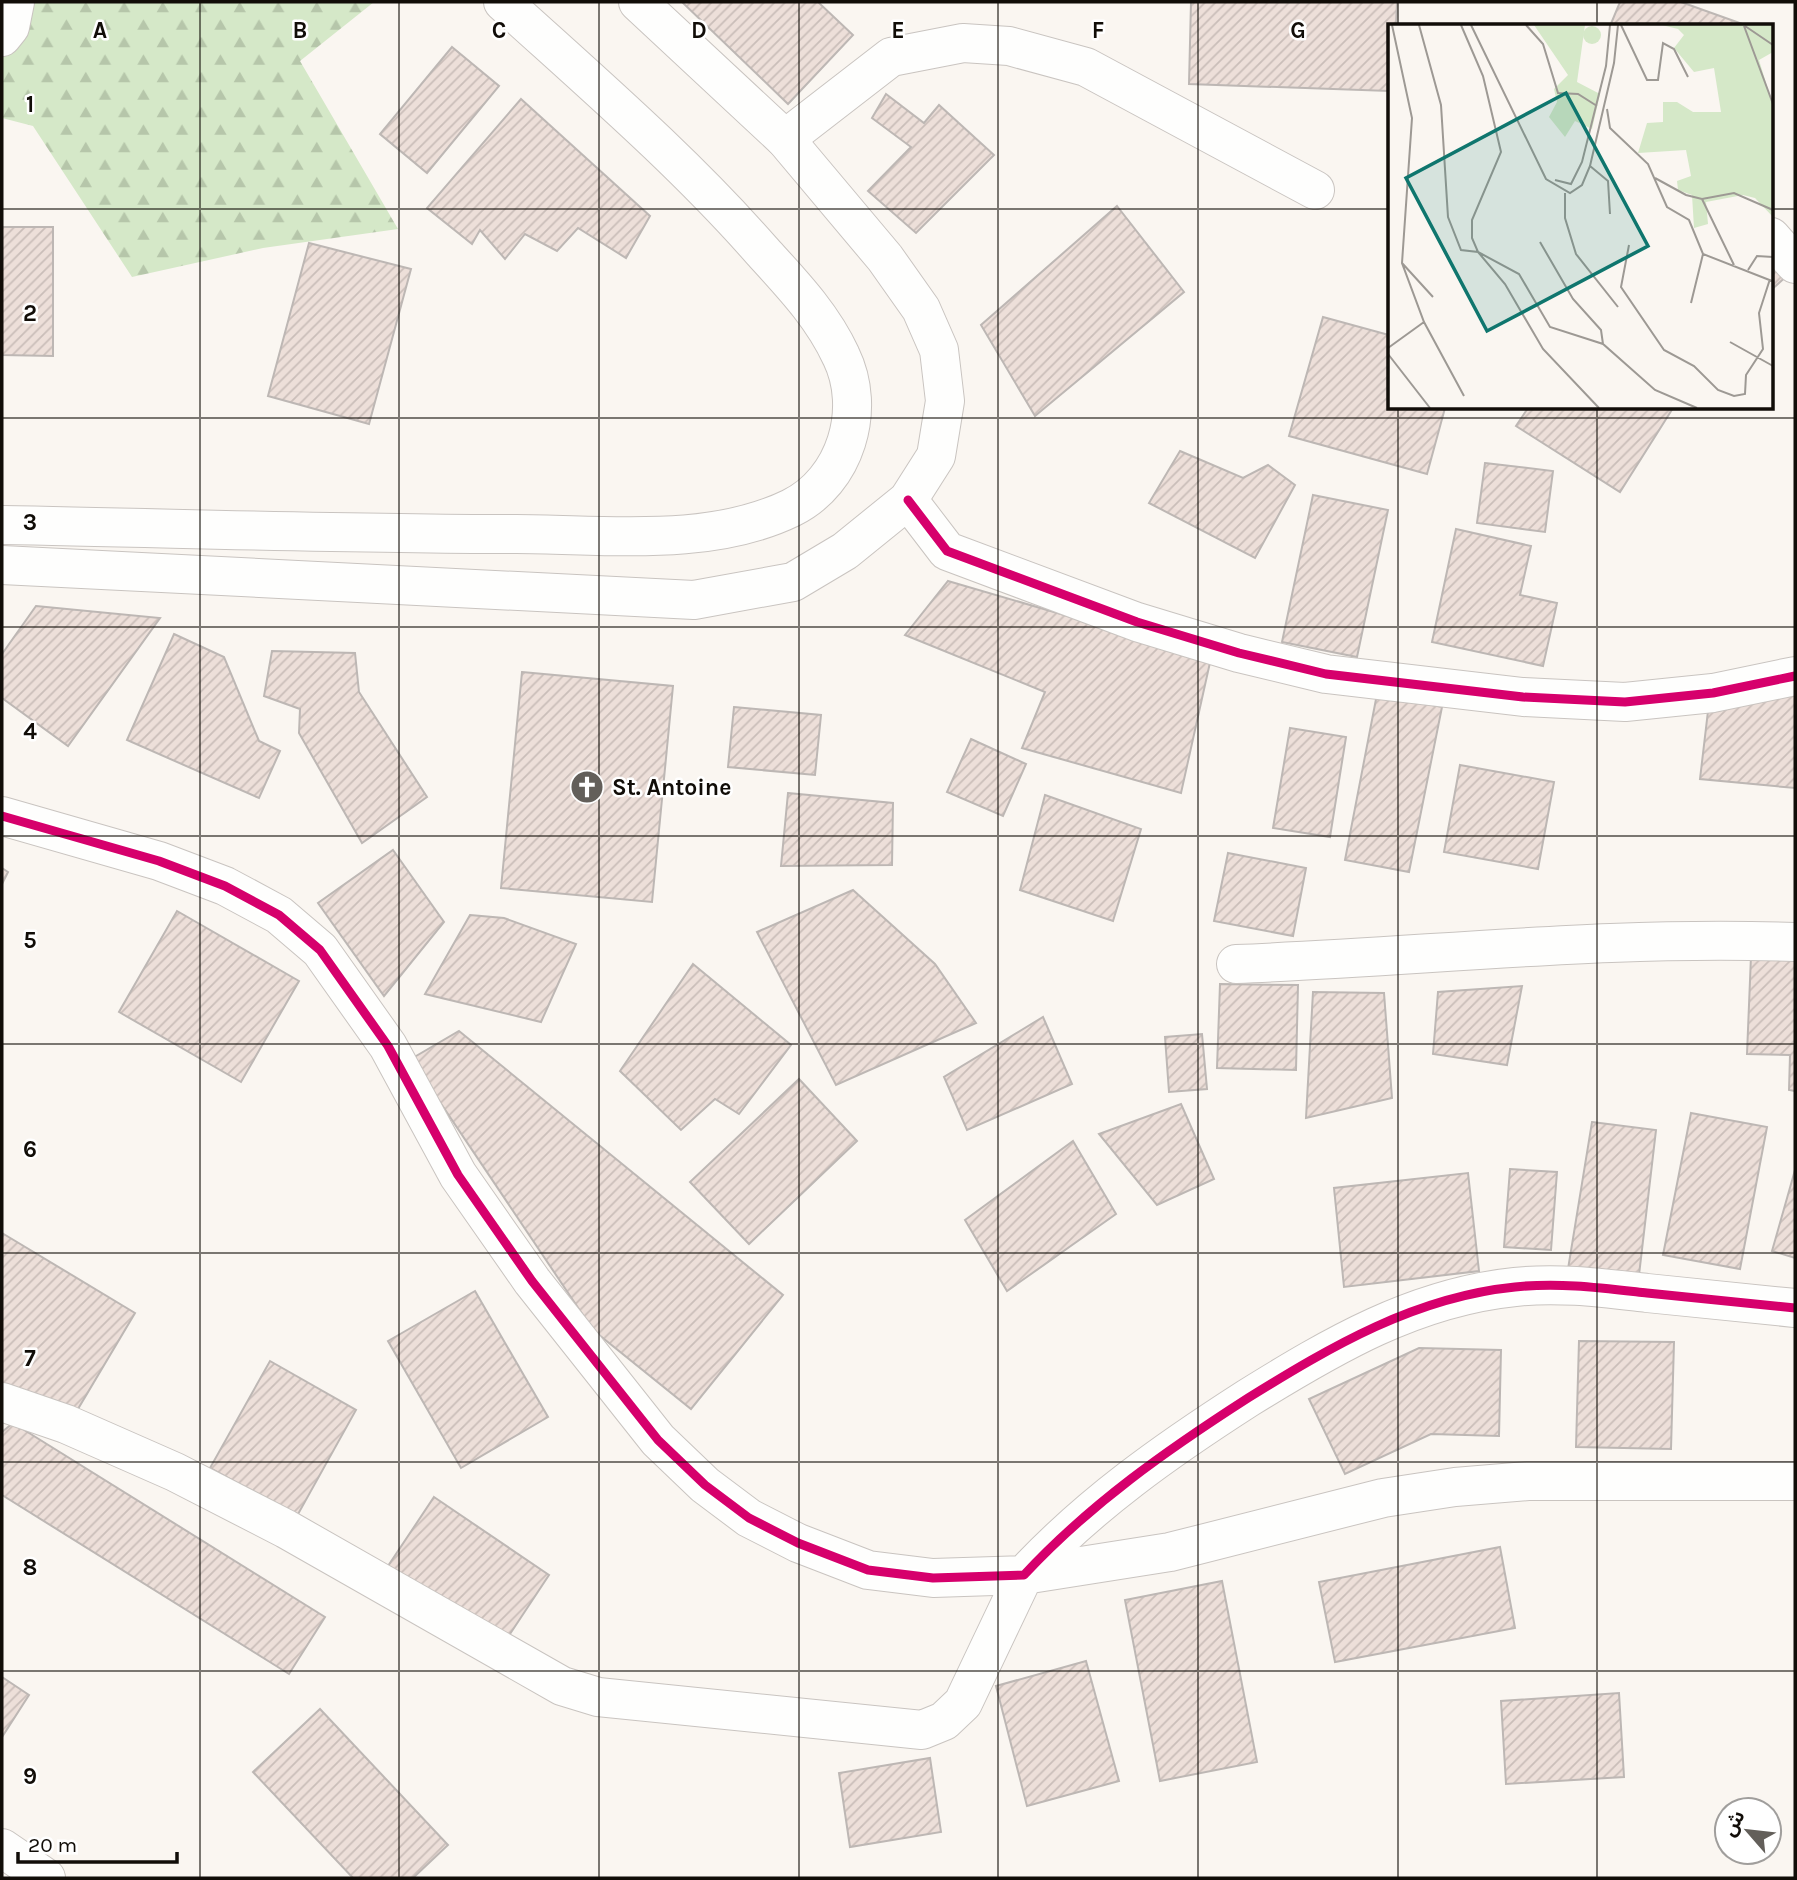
<svg xmlns="http://www.w3.org/2000/svg" width="1797" height="1880" font-family="Karla,'Noto Sans Arabic',sans-serif">
<defs>
<pattern id="forest-firs" width="22" height="20" patternUnits="userSpaceOnUse" patternTransform="scale(1.75)"><rect width="22" height="20" fill="#d5e8c8"/><path d="M5 1l3.5 6h-7zM16 11l3.5 6h-7z" fill="#b6c6aa"/></pattern>
<pattern id="building-hatch" width="6" height="6" patternUnits="userSpaceOnUse" patternTransform="scale(1.75)"><rect width="6" height="6" fill="#eddfd9"/><path d="M-1 1l2-2M0 6l6-6M5 7l2-2" fill="none" stroke="#cabeb9"/></pattern>
</defs>
<rect width="100%" height="100%" fill="#faf6f1"/>
<!-- forest -->
<polygon fill="url(#forest-firs)" points="2,2 374,2 300,61 398,229 263,248 132,277 33,126 2,118"/>
<!-- building -->
<g fill="url(#building-hatch)" stroke="#bdb7b4" stroke-width="2">
<polygon points="682,2 818,2 853,35 788,104"/>
<polygon points="1191,2 1397,2 1396,26 1389,26 1389,91 1189,84"/>
<polygon points="1620,2 1681,2 1748,26 1610,26"/>
<polygon points="452,47 499,86 427,173 380,134"/>
<polygon points="886,94 924,123 939,105 994,155 916,233 868,191 911,147 872,118"/>
<polygon points="521,99 650,216 626,258 578,228 557,251 525,234 505,259 480,230 472,244 427,208"/>
<polygon points="1117,206 1184,292 1035,416 981,325"/>
<polygon points="2,227 53,227 53,356 2,355"/>
<polygon points="309,243 411,269 369,424 268,396"/>
<polygon points="1771,255 1788,275 1771,290"/>
<polygon points="1323,317 1389,335 1389,408 1445,408 1427,474 1289,436"/>
<polygon points="1528,408 1673,408 1620,492 1516,426"/>
<polygon points="1180,451 1243,478 1268,465 1295,485 1255,558 1149,503"/>
<polygon points="1485,463 1553,471 1545,532 1477,523"/>
<polygon points="1313,495 1388,510 1357,657 1282,642"/>
<polygon points="1456,529 1531,546 1520,595 1557,603 1543,666 1432,642"/>
<polygon points="948,581 1211,658 1181,793 1022,748 1045,692 905,635"/>
<polygon points="36,606 160,618 68,746 2,698 2,654"/>
<polygon points="174,634 224,657 259,741 280,751 259,798 127,740"/>
<polygon points="272,651 355,653 359,692 427,797 362,843 299,733 300,709 264,696"/>
<polygon points="522,672 673,686 652,902 501,888"/>
<polygon points="1377,694 1442,707 1409,872 1345,860"/>
<polygon points="1795,695 1795,788 1700,779 1708,711"/>
<polygon points="734,707 821,715 815,775 728,767"/>
<polygon points="1290,728 1346,737 1330,837 1273,828"/>
<polygon points="971,739 1026,764 1003,816 947,792"/>
<polygon points="1460,765 1554,782 1538,869 1444,852"/>
<polygon points="788,793 893,803 892,865 781,866"/>
<polygon points="1045,795 1141,829 1113,921 1020,890"/>
<polygon points="393,850 444,922 384,996 318,903"/>
<polygon points="1228,853 1306,868 1293,936 1214,921"/>
<polygon points="2,868 8,872 2,884"/>
<polygon points="853,890 935,964 976,1023 836,1085 757,932"/>
<polygon points="177,911 299,981 241,1082 119,1012"/>
<polygon points="470,915 504,918 576,944 541,1022 425,994"/>
<polygon points="1751,956 1795,957 1795,1091 1789,1090 1790,1055 1747,1054"/>
<polygon points="693,964 791,1045 739,1114 715,1099 681,1130 620,1071"/>
<polygon points="1220,984 1298,985 1296,1070 1217,1068"/>
<polygon points="1522,986 1507,1065 1433,1054 1438,992"/>
<polygon points="1313,992 1384,993 1392,1098 1306,1118"/>
<polygon points="1043,1017 1072,1084 967,1130 944,1077"/>
<polygon points="459,1031 783,1295 691,1409 593,1330 411,1059"/>
<polygon points="1202,1034 1207,1089 1169,1092 1165,1037"/>
<polygon points="799,1079 857,1141 749,1244 690,1182"/>
<polygon points="1181,1104 1214,1179 1157,1205 1099,1134"/>
<polygon points="1691,1113 1767,1127 1740,1269 1663,1255"/>
<polygon points="1592,1122 1656,1130 1639,1275 1568,1269"/>
<polygon points="1073,1141 1116,1214 1007,1291 965,1220"/>
<polygon points="1510,1169 1557,1172 1551,1250 1504,1247"/>
<polygon points="1795,1170 1795,1258 1772,1251"/>
<polygon points="1468,1173 1479,1271 1344,1287 1334,1188"/>
<polygon points="2,1233 135,1313 69,1424 2,1383"/>
<polygon points="475,1291 548,1417 461,1468 388,1341"/>
<polygon points="1579,1341 1674,1342 1671,1449 1576,1447"/>
<polygon points="1419,1348 1501,1350 1499,1436 1431,1434 1345,1474 1309,1399"/>
<polygon points="270,1361 356,1410 297,1516 210,1468"/>
<polygon points="13,1423 325,1617 289,1674 2,1495 2,1432"/>
<polygon points="434,1497 549,1575 504,1643 388,1566"/>
<polygon points="1500,1547 1515,1628 1335,1662 1319,1582"/>
<polygon points="1222,1581 1257,1762 1160,1781 1125,1600"/>
<polygon points="1086,1661 1119,1781 1027,1806 996,1686"/>
<polygon points="2,1677 29,1695 2,1737"/>
<polygon points="1619,1693 1624,1777 1506,1784 1501,1701"/>
<polygon points="320,1709 448,1845 413,1878 353,1878 253,1772"/>
<polygon points="930,1758 941,1832 850,1847 839,1773"/>
</g>
<g fill="none" stroke-linecap="round" stroke-linejoin="round">
<defs>
<g id="minor">
<polyline points="2,37 10,27 15,2"/>
<polyline points="785,139 891,57 963,43 1009,46 1086,67 1315,190"/>
<polyline points="1771,237 1795,264"/>
<polyline points="908,500 947,551 1137,622 1239,653 1326,674 1523,697 1625,702 1713,693 1795,676"/>
<path d="M2 816 159 861 225 886 279 915 320 950 388 1046 458 1175 532 1281 658 1440 705 1485 749 1518 798 1543 868 1570 933 1578 1024 1575C1090 1504 1167 1450 1248 1398 1332 1346 1415 1297 1515 1287 1559 1282 1603 1288 1647 1293 1697 1298 1746 1303 1795 1308"/>
<path d="M1236 964C1423 957 1608 935 1795 942"/>
<polyline points="2,1402 66,1424 175,1472 286,1529 562,1686 598,1697 922,1730 944,1721 963,1703 1024,1575 1170,1552 1383,1498 1455,1487 1528,1481 1795,1481"/>
<polyline points="2,1848 46,1878"/>
</g>
<g id="highway">
<path d="M2 525C173 528 345 534 516 534 605 534 709 548 791 508 846 481 867 409 841 356 822 315 792 284 762 251 683 161 591 82 503 2"/>
<polyline points="2,565 694,600 793,582 845,551 908,500 936,456 945,401 939,350 921,309 885,258 785,139 638,2"/>
</g>
</defs>
<!-- minor casing -->
<use href="#minor" stroke="#c9c4c0" stroke-width="40"/>
<!-- highway casing -->
<use href="#highway" stroke="#c9c4c0" stroke-width="40"/>
<!-- minor -->
<use href="#minor" stroke="#fefefd" stroke-width="38"/>
<!-- highway -->
<use href="#highway" stroke="#fefefd" stroke-width="38"/>
<defs>
<g id="cycleway">
<polyline points="908,500 947,551 1137,622 1239,653 1326,674 1523,697 1625,702 1713,693 1795,676"/>
<path d="M2 816 159 861 225 886 279 915 320 950 388 1046 458 1175 532 1281 658 1440 705 1485 749 1518 798 1543 868 1570 933 1578 1024 1575C1090 1504 1167 1450 1248 1398 1332 1346 1415 1297 1515 1287 1559 1282 1603 1288 1647 1293 1697 1298 1746 1303 1795 1308"/>
</g>
</defs>
<!-- cycleway casing -->
<use href="#cycleway" stroke="#fff" stroke-width="13"/>
<!-- cycleway -->
<use href="#cycleway" stroke="#d6006c" stroke-width="9"/>
</g>
<!-- grid -->
<path fill="none" stroke="#110d08" stroke-width="2" stroke-opacity="0.55" d="M200 2V1878M399 2V1878M599 2V1878M799 2V1878M998 2V1878M1198 2V1878M1398 2V26M1597 2V26M2 209H1389M1771 209H1795M1398 408V1878M1597 408V1878M2 418H1795M2 627H1795M2 836H1795M2 1044H1795M2 1253H1795M2 1462H1795M2 1671H1795"/>
<!-- icons -->
<defs>
<symbol id="church-disc" viewBox="-11 -11 22 22"><circle r="9.5" fill="#635f5a" stroke="#fff"/><path d="M-1.2-6h2.4v3.5h3.3v2.4h-3.3V6h-2.4V-.1h-3.3v-2.4h3.3Z" fill="#fff"/></symbol>
</defs>
<g fill-rule="evenodd">
<use href="#church-disc" x="568" y="768" width="38" height="38"/>
</g>
<g text-anchor="middle" stroke-width="5" stroke-linejoin="round" paint-order="stroke">
<!-- poi labels -->
<g font-size="23" font-weight="bold" fill="#110d08" stroke="#fff" text-anchor="start">
<text x="612" y="795">St. Antoine</text>
</g>
</g>
<!-- overview -->
<g transform="translate(1388 24)">
<rect width="385" height="385" fill="#faf6f1"/>
<path d="M146 1H197L189 58 212 70 204 105 187 97 177 113 161 93 169 78 166 65 180 51ZM274 1H385V28L371 36 385 82V193L367 174 355 171 318 178 320 200 306 204 304 171 290 166 289 157 303 152 298 126 250 129 259 99 275 98V78H289L305 88H333L326 44 306 48 286 24 296 11 290 5Z" fill="#d5e8c8"/>
<path d="M195 11a9 9 0 1 1 18 0a9 9 0 1 1-18 0Z" fill="#d5e8c8"/>
<path fill="none" stroke="#9d9994" stroke-width="2" d="M4 1 24 94 14 239 36 298 76 372M31 1 53 81 60 193 73 226 90 228 117 260 155 325 211 384M73 1 95 52 113 128 84 196V214L90 228 131 250 162 303 215 320 267 366 309 384M83 1 158 155 182 169 194 161 202 142 226 39 230 1M138 1 155 20 170 69 190 70 209 82M233 1 259 56H270L275 19 286 25 300 53M356 2 385 80M357 2 385 21M219 85 222 104 260 140 279 183 301 196 315 230 384 257M202 142 220 157 222 190M267 154 298 171 314 175 346 169 385 186M167 156 183 160 194 138 218 42 222 1M177 169V194L188 230 230 283M314 175 346 241M152 218 185 275 213 306 215 320M241 221 233 263 276 326 306 342 330 366 346 372 357 370 358 351 375 325 371 289 382 255M14 239 45 273M360 246 369 232 385 233M303 279 315 230M342 318 385 342M0 324 36 298M0 330 42 384"/>
<path fill="#0f766e" fill-opacity="0.15" stroke="#0f766e" stroke-width="3.5" d="M178 69 260 222 99 307 18 154Z"/>
<rect width="385" height="385" fill="none" stroke="#110d08" stroke-width="3.5"/>
</g>
<g font-size="23" text-anchor="middle" font-weight="bold" fill="#110d08" stroke="#fff" stroke-width="5" stroke-linejoin="round" paint-order="stroke">
<text x="100" y="38">A</text>
<text x="300" y="38">B</text>
<text x="499" y="38">C</text>
<text x="699" y="38">D</text>
<text x="898" y="38">E</text>
<text x="1098" y="38">F</text>
<text x="1298" y="38">G</text>
<text x="30" y="112">1</text>
<text x="30" y="321">2</text>
<text x="30" y="530">3</text>
<text x="30" y="739">4</text>
<text x="30" y="948">5</text>
<text x="30" y="1157">6</text>
<text x="30" y="1366">7</text>
<text x="30" y="1575">8</text>
<text x="30" y="1784">9</text>
</g>
<!-- border -->
<rect width="1797" height="1880" fill="none" stroke="#110d08" stroke-width="7"/>
<!-- north arrow -->
<g transform="translate(1748 1831) rotate(298)"><circle r="33" fill="#ffffff" stroke="#a09e9c" stroke-width="2"/>
<path d="M0-5L12 26L0 18L-12 26Z" fill="#635f5a"/>
<text y="-10" font-size="19" font-weight="bold" text-anchor="middle" fill="#110d08">ش</text>
</g>
<!-- scale -->
<path d="M18 1852v10h159v-10" fill="none" stroke="#110d08" stroke-width="3.5"/>
<text x="28" y="1852" font-size="21" fill="#110d08" stroke="#ffffff" stroke-width="5" paint-order="stroke">20 m</text>
</svg>
